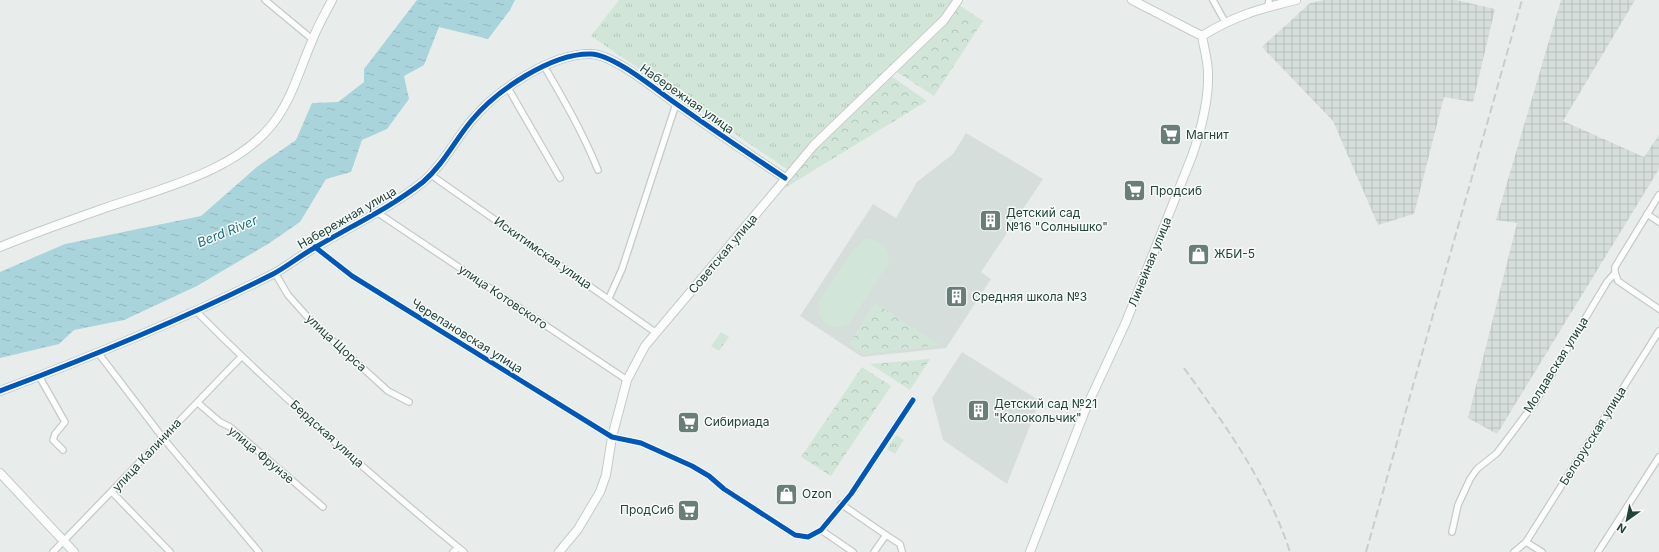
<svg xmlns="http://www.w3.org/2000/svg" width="1659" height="552" font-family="Inter,sans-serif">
<defs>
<pattern id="industrial-grid" width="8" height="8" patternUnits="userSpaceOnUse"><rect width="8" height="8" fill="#d6dedb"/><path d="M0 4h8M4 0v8" fill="none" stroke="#b8c0bd"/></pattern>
<pattern id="forest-crowns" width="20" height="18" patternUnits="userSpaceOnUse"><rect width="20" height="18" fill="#d1e6d8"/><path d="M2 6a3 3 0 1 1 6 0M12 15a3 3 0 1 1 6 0" fill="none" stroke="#b3c6ba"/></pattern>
<pattern id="park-tufts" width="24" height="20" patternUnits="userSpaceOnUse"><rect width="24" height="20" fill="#d1e6d8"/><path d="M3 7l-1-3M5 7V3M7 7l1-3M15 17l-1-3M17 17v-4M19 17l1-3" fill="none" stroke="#b3c6ba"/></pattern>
<pattern id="water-ripples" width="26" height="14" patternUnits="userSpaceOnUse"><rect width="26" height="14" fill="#a9d4db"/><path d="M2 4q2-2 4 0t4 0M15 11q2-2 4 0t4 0" fill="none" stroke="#91b7bd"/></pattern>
</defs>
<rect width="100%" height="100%" fill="#e8edeb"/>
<!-- built -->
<g fill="#d6dedb">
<polygon points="966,133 1043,179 981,272 991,279 946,348 862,357 800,316 873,204 896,218 917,182 953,154"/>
<polygon points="962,352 1040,401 1007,484 943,440 932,398"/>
</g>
<!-- industrial -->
<g fill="url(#industrial-grid)">
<polygon points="1324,0 1456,0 1495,9 1473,102 1444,97 1414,214 1378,225 1333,121 1262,47 1310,3"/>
<polygon points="1561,0 1635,0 1563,121 1644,157 1659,135 1659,169 1497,434 1468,418 1517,223 1496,220"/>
</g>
<!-- green -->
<path fill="#d1e6d8" d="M867 239C882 240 890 248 888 264L849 323C832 334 813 321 820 301 828 288 855 243 867 239Z"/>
<!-- forest -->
<g fill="url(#forest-crowns)">
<polygon points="959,5 983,21 934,96 897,72 948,23"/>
<polygon points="891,76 927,101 785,188 784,184 820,145"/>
<polygon points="875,303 940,345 863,354 849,344"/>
<polygon points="930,359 910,390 870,364"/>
<polygon points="862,367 891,386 831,476 801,457"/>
</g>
<!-- park -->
<g fill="url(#park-tufts)">
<polygon points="619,0 955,0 944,18 788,170 591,36"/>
<polygon points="721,332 729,337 719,351 711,346"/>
<polygon points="896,435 904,440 895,454 887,449"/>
</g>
<!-- water -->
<polygon fill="url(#water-ripples)" points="417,0 515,0 510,10 488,39 439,27 424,65 404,76 409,99 387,129 362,140 351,172 326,179 300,222 268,244 197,286 124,320 74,330 59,344 0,358 0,272 65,244 201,216 258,166 296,140 312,103 338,102 364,82 364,69"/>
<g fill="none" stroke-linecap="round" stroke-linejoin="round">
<defs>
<g id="street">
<polyline points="265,0 312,39"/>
<polyline points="1213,0 1225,22"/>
<polyline points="1268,7 1269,0"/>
<path d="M544 66C564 100 583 133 598 170"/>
<polyline points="508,88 560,178"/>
<polyline points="431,175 655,332"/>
<polyline points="378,213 627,380"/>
<polyline points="1647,214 1659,222"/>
<polyline points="315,247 352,276 612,437 641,443 692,466 709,476 724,489 795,535 808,537 821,530 851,494 913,400"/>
<polyline points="275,273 288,295 312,322 388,391 409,402"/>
<polyline points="1615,273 1618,281 1659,309"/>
<polyline points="609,298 622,269 676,104"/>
<path d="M196 311C244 360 295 406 346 452 385 486 424 520 464 552"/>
<polyline points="99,354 163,438 259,552"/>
<polyline points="39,376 65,422 55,434 53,440 63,450"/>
<polyline points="198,403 220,422 230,427 323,507"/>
<polyline points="112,492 170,552"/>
<polyline points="841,504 886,535 874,552"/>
<polyline points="821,530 853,552"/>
<polyline points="1452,532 1458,505 1470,479 1477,469 1497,453 1536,401 1607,282 1615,273 1615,267 1659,195"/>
<polyline points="886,535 900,544 902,551"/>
<polyline points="1526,542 1542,552"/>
<polyline points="53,552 241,357"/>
<polyline points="453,552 458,548"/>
<polyline points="1514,552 1526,542 1659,331"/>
<polyline points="1598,552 1659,457"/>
</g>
<g id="secondary">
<path d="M1202 36C1234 16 1259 9 1296 0"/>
<path d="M0 247C34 233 68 221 102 209 159 189 241 171 277 118 293 95 301 66 312 41 317 27 325 14 332 0"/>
<path d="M0 391C93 356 184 319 273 274 288 266 301 255 316 247 353 225 390 208 423 182 443 165 455 140 472 120 496 91 551 53 591 54 615 55 657 91 678 105 713 130 749 154 785 178"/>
<polyline points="0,473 74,552"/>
<polyline points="559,552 578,529 600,492 606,475 612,437 627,380 645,346 814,145 944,20 958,0"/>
<path d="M1030 552 1086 408 1126 322 1192 156C1201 130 1209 101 1208 73 1208 61 1204 48 1202 36L1132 0"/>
</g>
</defs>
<!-- street casing -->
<use href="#street" stroke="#c5cac8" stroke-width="8"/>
<!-- secondary casing -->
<use href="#secondary" stroke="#c3cbc8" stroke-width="10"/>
<!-- street -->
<use href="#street" stroke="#fcfcfc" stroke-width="5.5"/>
<!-- secondary -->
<use href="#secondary" stroke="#fcfcfc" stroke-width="8"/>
<!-- rail -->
<g stroke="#c9cdcc" stroke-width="2" stroke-dasharray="8 4" stroke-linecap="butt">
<path d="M1184 368C1225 425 1268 484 1290 552"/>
<polyline points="1366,552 1522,0"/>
</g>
<defs>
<g id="cycleway">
<polyline points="315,247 352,276 612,437 641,443 692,466 709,476 724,489 795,535 808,537 821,530 851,494 913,400"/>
<path d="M0 391C93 356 184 319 273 274 288 266 301 255 316 247 353 225 390 208 423 182 443 165 455 140 472 120 496 91 551 53 591 54 615 55 657 91 678 105 713 130 749 154 785 178"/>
</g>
</defs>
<!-- cycleway casing -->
<use href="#cycleway" stroke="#f7fbf9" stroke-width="8"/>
<!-- cycleway -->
<use href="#cycleway" stroke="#0057b8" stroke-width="5"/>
</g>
<!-- icons -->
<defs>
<symbol id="supermarket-square" viewBox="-11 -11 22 22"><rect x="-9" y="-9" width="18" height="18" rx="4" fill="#697e78" stroke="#f7fbf9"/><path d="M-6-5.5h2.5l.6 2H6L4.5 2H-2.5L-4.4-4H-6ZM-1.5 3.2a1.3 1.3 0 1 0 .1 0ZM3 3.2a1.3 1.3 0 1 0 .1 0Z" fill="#fff"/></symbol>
<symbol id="building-square" viewBox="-11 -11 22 22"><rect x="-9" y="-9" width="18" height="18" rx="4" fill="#697e78" stroke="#f7fbf9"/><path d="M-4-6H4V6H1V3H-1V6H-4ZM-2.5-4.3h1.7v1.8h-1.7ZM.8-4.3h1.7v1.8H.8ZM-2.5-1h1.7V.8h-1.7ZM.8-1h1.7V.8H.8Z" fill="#fff"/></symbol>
<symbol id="shop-square" viewBox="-11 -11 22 22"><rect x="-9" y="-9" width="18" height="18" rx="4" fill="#697e78" stroke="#f7fbf9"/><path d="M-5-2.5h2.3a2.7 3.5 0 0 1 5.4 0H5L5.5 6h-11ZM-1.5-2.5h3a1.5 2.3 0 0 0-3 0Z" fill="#fff"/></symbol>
</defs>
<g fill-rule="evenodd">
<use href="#supermarket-square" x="1158" y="122" width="25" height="25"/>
<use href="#supermarket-square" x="1122" y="178" width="25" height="25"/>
<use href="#building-square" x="978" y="208" width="25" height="25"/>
<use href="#shop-square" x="1186" y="242" width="25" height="25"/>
<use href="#building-square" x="944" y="284" width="25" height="25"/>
<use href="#building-square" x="966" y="398" width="25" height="25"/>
<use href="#supermarket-square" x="676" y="410" width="25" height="25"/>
<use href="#shop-square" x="774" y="482" width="25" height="25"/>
<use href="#supermarket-square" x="676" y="498" width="25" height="25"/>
</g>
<g text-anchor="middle" stroke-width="3" stroke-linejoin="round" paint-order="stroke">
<!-- street labels -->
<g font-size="12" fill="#24423a" stroke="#f7fbf9">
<text transform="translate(687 99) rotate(35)" y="4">Набережная улица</text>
<text transform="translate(347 218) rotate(-30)" y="4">Набережная улица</text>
<text transform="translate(543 253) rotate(35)" y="4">Искитимская улица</text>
<text transform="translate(723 254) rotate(-50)" y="4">Советская улица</text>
<text transform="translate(1150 262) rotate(-68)" y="4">Линейная улица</text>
<text transform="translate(503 297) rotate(34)" y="4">улица Котовского</text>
<text transform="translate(467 336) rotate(32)" y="4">Черепановская улица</text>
<text transform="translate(336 343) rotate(43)" y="4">улица Щорса</text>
<text transform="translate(1556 365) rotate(-58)" y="4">Молдавская улица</text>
<text transform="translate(327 434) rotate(42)" y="4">Бердская улица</text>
<text transform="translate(1593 436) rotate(-58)" y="4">Белорусская улица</text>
<text transform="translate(147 455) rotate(-47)" y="4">улица Калинина</text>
<text transform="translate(261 455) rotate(40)" y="4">улица Фрунзе</text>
</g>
<!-- poi labels -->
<g font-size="12" fill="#24423a" stroke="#f7fbf9" text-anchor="start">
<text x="1186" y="139">Магнит</text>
<text x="1150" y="195">Продсиб</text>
<text x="1006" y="217">Детский сад<tspan x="1006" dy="14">№16 "Солнышко"</tspan></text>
<text x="1214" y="258">ЖБИ-5</text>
<text x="972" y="301">Средняя школа №3</text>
<text x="994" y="408">Детский сад №21<tspan x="994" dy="14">"Колокольчик"</tspan></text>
<text x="704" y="426">Сибириада</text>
<text x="802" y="498">Ozon</text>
<text x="674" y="514" text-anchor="end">ПродСиб</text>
</g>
<!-- water labels -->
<g font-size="13" font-style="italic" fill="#1c6f80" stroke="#f7fbf9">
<text transform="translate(227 231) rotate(-22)" y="5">Berd River</text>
</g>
</g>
<!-- north arrow -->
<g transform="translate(1627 520) rotate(213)" stroke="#f7fbf9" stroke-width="3" paint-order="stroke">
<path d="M0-3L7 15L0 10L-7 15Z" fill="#24423a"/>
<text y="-6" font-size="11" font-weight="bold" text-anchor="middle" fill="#24423a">N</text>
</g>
</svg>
